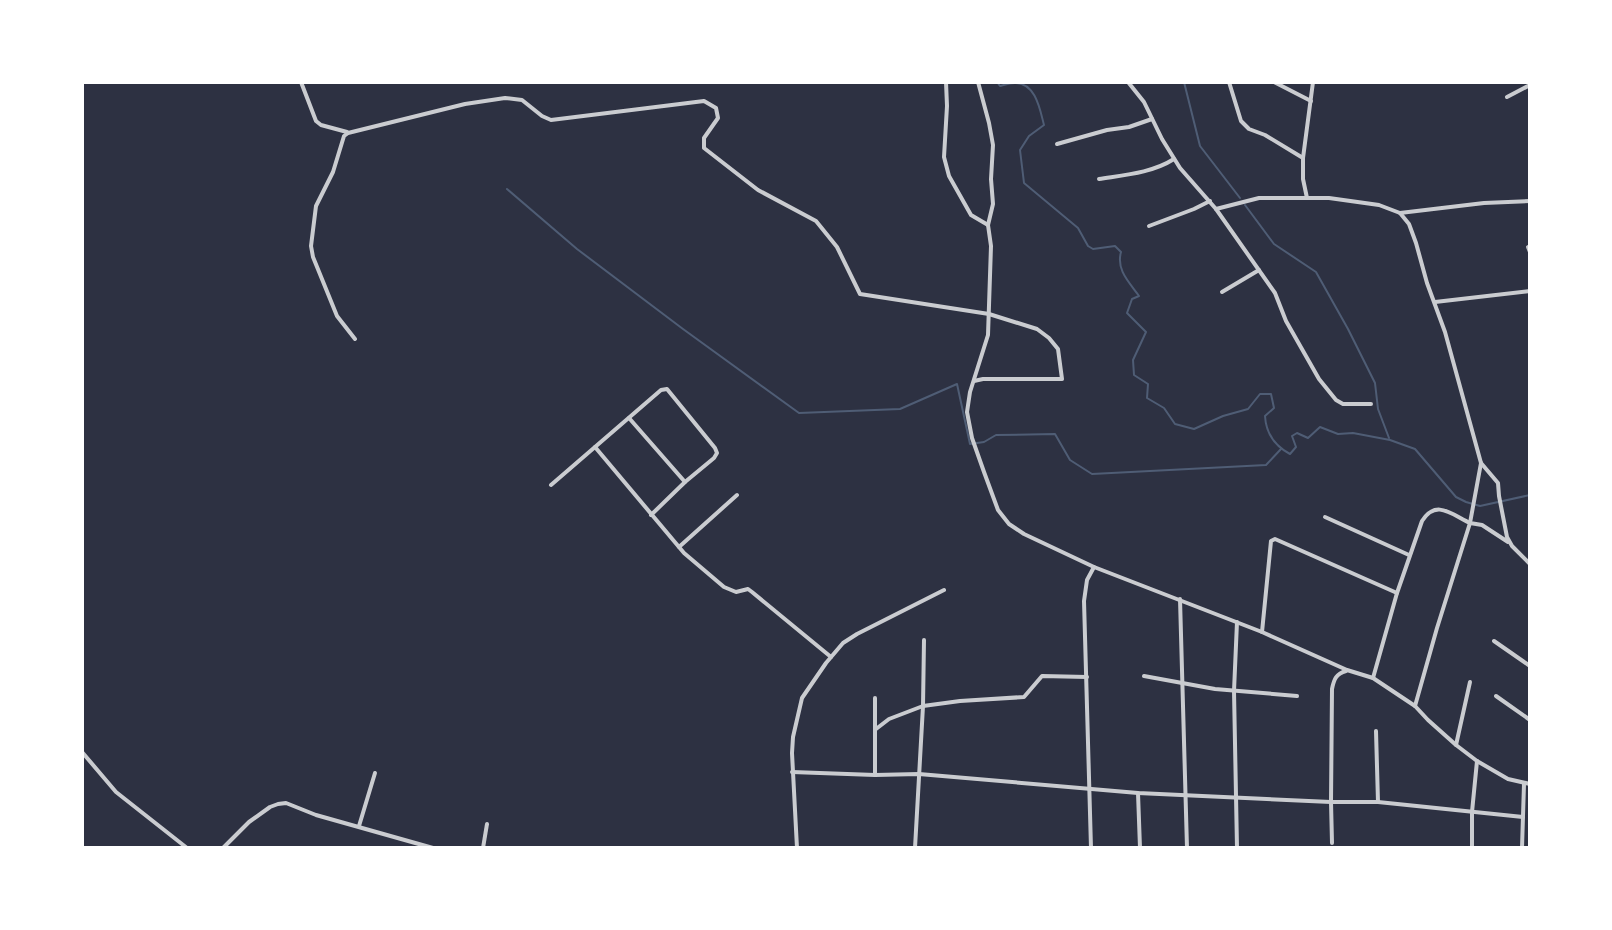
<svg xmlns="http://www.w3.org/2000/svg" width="1612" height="930" font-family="Cabin,sans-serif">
<rect width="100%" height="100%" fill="#2d3142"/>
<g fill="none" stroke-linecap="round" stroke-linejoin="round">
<!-- stream -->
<g stroke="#4f5d75" stroke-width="2">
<path d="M997 82 1000 86C1004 85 1010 83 1015 83 1036 83 1040 110 1044 125L1029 136 1020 150 1024 183 1078 228 1088 246 1093 249 1115 246 1121 252C1116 270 1129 282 1139 296L1132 299 1127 313 1146 332 1133 360 1134 375 1148 384 1147 398 1164 408 1175 424 1194 429 1223 416 1248 409 1260 394H1271L1274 408 1265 416C1266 433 1275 446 1290 454L1296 447 1292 436 1297 433 1308 438 1320 427 1338 434 1353 433 1390 440 1415 449 1456 497 1466 502 1480 506 1530 495"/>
<polyline points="1184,82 1200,146 1240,198"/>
<polyline points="507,189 577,249 683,329 799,413 900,409 957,384 970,444 984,442 996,435 1055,434 1070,460 1092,474 1266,465 1281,449"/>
<polyline points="1245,205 1274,244 1316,272 1348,329 1375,383 1378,409 1389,438"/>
</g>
<!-- minor -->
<g stroke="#caccd0" stroke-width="4">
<polyline points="301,82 316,121 321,125 347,132"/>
<polyline points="946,82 947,106 944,157 949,176 971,215 988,225"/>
<polyline points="978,82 989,123 993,145 991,179 993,204 988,225 991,246 988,335 970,392 967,412 972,438 984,472 998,510 1009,524 1024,534 1094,567 1262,632 1347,670 1373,678 1415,706 1428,720 1456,745 1477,761 1508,779 1530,784"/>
<polyline points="1128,82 1144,102 1162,139 1180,168 1216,209 1275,293 1286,321 1319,379 1336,400 1343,404 1371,404"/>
<polyline points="1229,82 1241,121 1249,129 1265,135 1303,158"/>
<polyline points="1274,82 1311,101"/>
<polyline points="1507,97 1530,85"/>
<polyline points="1057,144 1107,130 1129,127 1152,119"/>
<path d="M1099 179C1124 175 1152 173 1174 159"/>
<polyline points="1307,198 1303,179 1303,158 1313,82"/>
<polyline points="1216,209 1259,198 1329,198 1379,205 1400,213 1484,203 1530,201"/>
<polyline points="1400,213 1409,224 1416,243 1427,283 1445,332 1481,463 1498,483 1499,496 1507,537 1512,546 1530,564"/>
<polyline points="1149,226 1194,209 1210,201"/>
<polyline points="1528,247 1530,252"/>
<polyline points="1222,292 1259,270"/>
<polyline points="1435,302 1530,291"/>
<polyline points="355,339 337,316 313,257 311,246 316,206 333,172 344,136 348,133 465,104 505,98 522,100 542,116 551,120 704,101 716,108 718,118 704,138 704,148 758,190 816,221 837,247 860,294 989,314 1037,329 1049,338 1058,349 1062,379 983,379 974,381"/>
<polyline points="629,418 685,482"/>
<polyline points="595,447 684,553 724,587 736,592 748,589 752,592 831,657"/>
<polyline points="1481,463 1470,523 1482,525 1508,542"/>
<polyline points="551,485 661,390 667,389 715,448 717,453 714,458 685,482 651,515"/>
<polyline points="1325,517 1409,555"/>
<polyline points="679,547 737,495"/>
<polyline points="1180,599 1187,848"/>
<polyline points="1262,632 1271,541 1275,539 1397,593"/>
<polyline points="1494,641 1530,666"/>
<polyline points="1144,676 1215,689 1297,696"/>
<path d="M1373 678 1397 593 1422 521C1436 499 1451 514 1470 523L1437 628 1415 706"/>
<polyline points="1496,696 1530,720"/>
<polyline points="876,729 889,719 923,706 960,701 1024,697 1042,676 1087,677"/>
<polyline points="1376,731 1378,802"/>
<polyline points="1456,745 1470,682"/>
<polyline points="82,752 116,792 187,848"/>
<polyline points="792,772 875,775 919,774 1138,793 1331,802 1378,802 1523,817"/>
<polyline points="875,775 875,698"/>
<polyline points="1138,793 1140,848"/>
<polyline points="359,826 375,773"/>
<path d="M1332 843 1331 802 1332 689C1334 679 1336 674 1346 671"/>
<polyline points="223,848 249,822 270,807 278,804 286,803 316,815 433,848"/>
<polyline points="483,848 487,824"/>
<polyline points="797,848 792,753 793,737 802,698 826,663 843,643 857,634 944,590"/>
<polyline points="915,848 923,706 924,640"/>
<polyline points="1091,848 1084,601 1087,580 1094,567"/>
<polyline points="1237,848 1234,691 1237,622"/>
<polyline points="1472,848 1472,812 1477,761"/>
<polyline points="1522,848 1524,784"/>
</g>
</g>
<!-- border -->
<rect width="1612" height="930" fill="none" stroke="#ffffff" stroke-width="168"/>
</svg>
